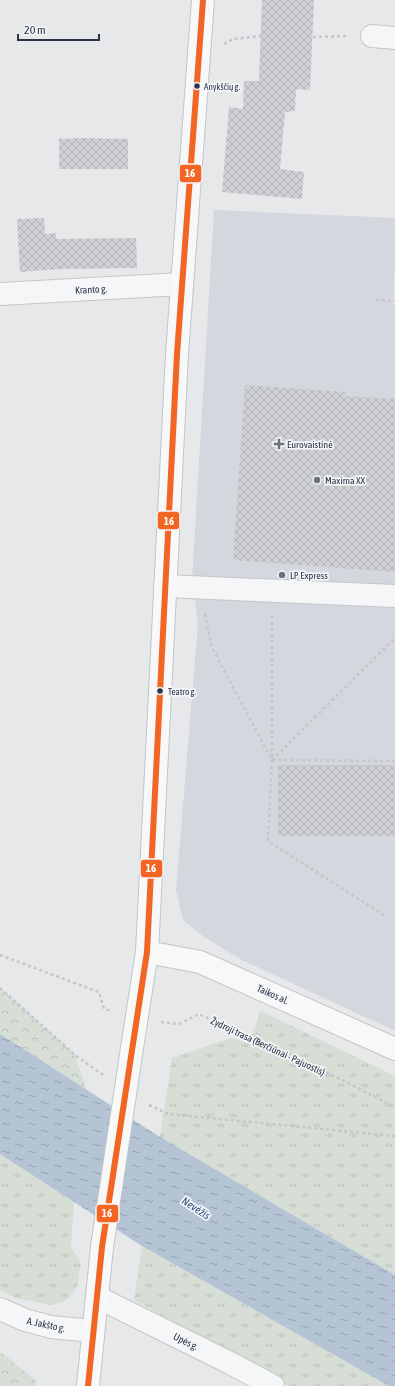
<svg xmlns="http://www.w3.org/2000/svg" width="395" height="1386" font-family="'Asap Condensed',sans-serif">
<defs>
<pattern id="grass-tufts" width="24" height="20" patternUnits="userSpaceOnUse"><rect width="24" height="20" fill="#d6ded6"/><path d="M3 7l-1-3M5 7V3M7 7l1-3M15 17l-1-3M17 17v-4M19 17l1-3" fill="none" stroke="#b8bfb9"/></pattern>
<pattern id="forest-crowns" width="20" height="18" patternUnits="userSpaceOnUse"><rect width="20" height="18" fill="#d6ded6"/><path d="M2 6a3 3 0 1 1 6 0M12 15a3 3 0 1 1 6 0" fill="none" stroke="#b8bfb9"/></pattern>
<pattern id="water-ripples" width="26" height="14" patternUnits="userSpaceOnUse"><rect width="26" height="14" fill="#b4c4d5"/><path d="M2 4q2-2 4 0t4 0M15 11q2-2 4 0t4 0" fill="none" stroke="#93a0af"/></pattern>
<pattern id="building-cross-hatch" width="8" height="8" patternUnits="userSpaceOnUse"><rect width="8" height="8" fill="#ced0d3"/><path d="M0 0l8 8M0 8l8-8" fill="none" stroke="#b1b3b6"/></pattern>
</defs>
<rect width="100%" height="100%" fill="#e6e8ea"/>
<!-- built -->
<polygon fill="#d4d7dd" points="214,210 395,218 395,265 393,304 395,304 395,1031 242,960 204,937 183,920 176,890 198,624 192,580"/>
<!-- grass -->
<g fill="url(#grass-tufts)">
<polygon points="261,1011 395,1076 395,1275 160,1137 172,1058 231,1038 249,1042"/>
<polygon points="0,1154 74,1202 71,1247 81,1262 77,1287 67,1300 51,1305 15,1298 0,1290"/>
<polygon points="142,1246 389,1386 289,1386 134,1300"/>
</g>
<!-- forest -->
<g fill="url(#forest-crowns)">
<polygon points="0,988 75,1055 87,1091 0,1034"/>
<polygon points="0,1351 36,1381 36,1386 0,1386"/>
</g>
<!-- water -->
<polygon fill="url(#water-ripples)" points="0,1034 160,1137 395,1275 395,1386 389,1386 142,1246 0,1154"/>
<!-- building -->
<g fill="url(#building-cross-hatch)">
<polygon points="262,0 314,0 310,90 296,89 295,111 285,112 280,169 304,172 302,199 222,192 229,107 243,109 244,81 259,81"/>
<polygon points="83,138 128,139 128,169 59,169 59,139"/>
<polygon points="44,218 45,234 56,233 56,239 136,238 137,268 61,269 20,272 17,219"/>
<polygon points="245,385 345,392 344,396 395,399 395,572 233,560"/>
<rect x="278" y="765" width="117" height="71"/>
</g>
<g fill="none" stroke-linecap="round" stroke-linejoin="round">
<defs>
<g id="minor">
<polyline points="372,36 395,38"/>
<polyline points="0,294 182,284"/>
<polyline points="165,586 395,596"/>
<polyline points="97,1297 232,1364 273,1386"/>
<polyline points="0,1309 25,1320 51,1327 93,1331"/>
</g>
<g id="major">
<polyline points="147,952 200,962 395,1049"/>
<polyline points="132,1048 147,952 177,354 203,0"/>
<polyline points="88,1386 102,1247"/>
</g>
</defs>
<!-- minor casing -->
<use href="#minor" stroke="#c4c6c8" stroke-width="24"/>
<!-- major casing -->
<use href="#major" stroke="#c2c5c8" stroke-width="24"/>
<!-- path -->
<g stroke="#c5c6ca" stroke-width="2.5" stroke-dasharray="3 3" stroke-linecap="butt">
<polyline points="313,37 348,36"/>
<polyline points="224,44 233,39 261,36"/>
<polyline points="376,300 395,301"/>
<polyline points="205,614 212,648 272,760 395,761"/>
<polyline points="272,616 272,760 395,638"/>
<polyline points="272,760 268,841 387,917"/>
<polyline points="0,955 99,992 104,1009 112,1011"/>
<polyline points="0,988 75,1055 103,1075"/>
<polyline points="161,1022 179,1024 199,1014 298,1058 395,1107"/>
<polyline points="149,1105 168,1114 395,1136"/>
</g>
<!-- minor -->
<use href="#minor" stroke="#f5f6f7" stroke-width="22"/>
<!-- major -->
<use href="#major" stroke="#f8f8f8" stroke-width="22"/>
<defs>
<polyline id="major-bridge" points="102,1247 132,1048"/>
</defs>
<!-- major-bridge casing -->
<use href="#major-bridge" stroke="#c2c5c8" stroke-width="24" stroke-linecap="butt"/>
<!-- major-bridge -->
<use href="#major-bridge" stroke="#f8f8f8" stroke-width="22"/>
<defs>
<polyline id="bus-1" points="88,1386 102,1247 147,952 177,354 203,0"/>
</defs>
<!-- bus-1 casing -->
<use href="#bus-1" stroke="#f4f6f9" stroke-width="9"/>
<!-- bus-1 -->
<use href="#bus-1" stroke="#f26522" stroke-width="6"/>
</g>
<!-- markers -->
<g fill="#2b3445" stroke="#f4f6f9" stroke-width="1.5">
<circle cx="197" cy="86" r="3.5"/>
<circle cx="160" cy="691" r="3.5"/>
</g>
<g fill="#6c737f" stroke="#f4f6f9" stroke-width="1.5">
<path d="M277 438h4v4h4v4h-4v4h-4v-4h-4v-4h4z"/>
<circle cx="317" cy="480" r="4"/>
<circle cx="282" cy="575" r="4"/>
</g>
<g text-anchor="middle" stroke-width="3.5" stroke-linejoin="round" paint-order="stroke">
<!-- bus labels -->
<g font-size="9" fill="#2b3445" stroke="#f4f6f9" text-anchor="start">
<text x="204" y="90">Anykščių g.</text>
<text x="168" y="695">Teatro g.</text>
</g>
<!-- street labels -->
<g font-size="10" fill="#2b3445" stroke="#f4f6f9">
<text transform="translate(91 289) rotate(-3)" y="4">Kranto g.</text>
<text transform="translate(273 994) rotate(24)" y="4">Taikos al.</text>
<text transform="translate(268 1046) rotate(25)" y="4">Žydroji trasa (Berčiūnai - Pajuostis)</text>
<text transform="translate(46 1324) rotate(12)" y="4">A. Jakšto g.</text>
<text transform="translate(186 1341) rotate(26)" y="4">Upės g.</text>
</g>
<!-- poi labels -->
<g font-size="10" fill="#2b3445" stroke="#f4f6f9" text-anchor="start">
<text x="287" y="448">Eurovaistinė</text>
<text x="325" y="484">Maxima XX</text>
<text x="290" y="579">LP Express</text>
</g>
<!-- water labels -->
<g font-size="11" font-style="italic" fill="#34527a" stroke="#f4f6f9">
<text transform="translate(196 1208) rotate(33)" y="4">Nevėžis</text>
</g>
</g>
<g stroke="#f4f6f9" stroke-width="1.5">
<rect x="179" y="164" width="23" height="19" rx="4" fill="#f26522"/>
<rect x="157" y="511" width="23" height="19" rx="4" fill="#f26522"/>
<rect x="140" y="859" width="23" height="19" rx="4" fill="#f26522"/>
<rect x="96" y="1204" width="23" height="19" rx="4" fill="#f26522"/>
</g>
<g font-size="11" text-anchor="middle" font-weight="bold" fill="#fff">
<text x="190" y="177">16</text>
<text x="169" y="525">16</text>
<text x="151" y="872">16</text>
<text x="107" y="1217">16</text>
</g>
<!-- scale -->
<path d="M18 34v6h81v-6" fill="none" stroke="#2b3445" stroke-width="2"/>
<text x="24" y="34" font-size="12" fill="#2b3445" stroke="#f4f6f9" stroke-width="3" paint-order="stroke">20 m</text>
</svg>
